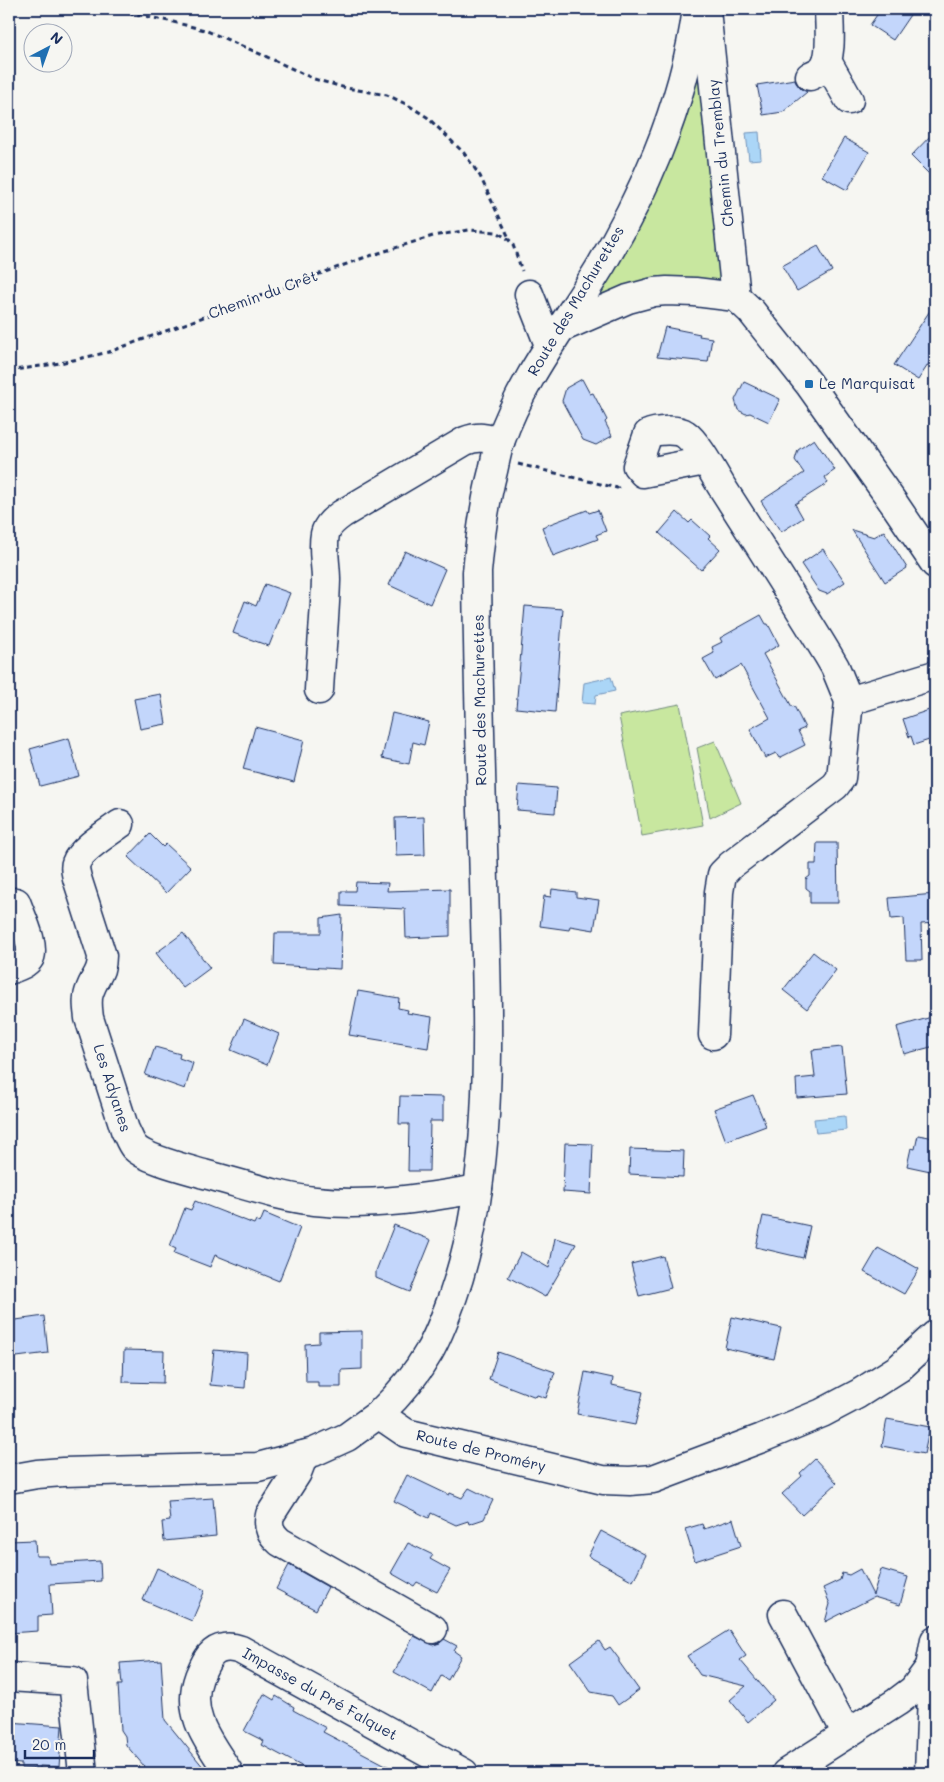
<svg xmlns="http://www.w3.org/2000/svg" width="944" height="1782" font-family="Mali,sans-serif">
<rect width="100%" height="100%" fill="#f6f6f2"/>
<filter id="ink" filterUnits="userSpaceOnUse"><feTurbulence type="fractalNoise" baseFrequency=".02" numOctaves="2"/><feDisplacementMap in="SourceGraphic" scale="10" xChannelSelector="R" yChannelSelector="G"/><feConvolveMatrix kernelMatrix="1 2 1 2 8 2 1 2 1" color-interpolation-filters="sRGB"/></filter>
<g filter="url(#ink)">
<!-- green -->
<g fill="#c8e79f" stroke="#728b7e">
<polygon points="701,44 723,277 715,284 597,305 592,297"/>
<polygon points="680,704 703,825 642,836 619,716"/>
<polygon points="715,741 741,803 710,818 697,748"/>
</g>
<!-- water -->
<g fill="#abd6f7" stroke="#7193ba">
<polygon points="759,132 761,159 749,160 746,133"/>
<polygon points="611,677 615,691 596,695 595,704 582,703 584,683"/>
<polygon points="845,1116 846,1130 816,1133 814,1119"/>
</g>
<!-- building -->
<g fill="#c3d6fb" stroke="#1b2f5e">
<polygon points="881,9 914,9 893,40 870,25"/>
<polygon points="795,79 796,83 801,89 807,92 783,112 763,115 757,85"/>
<polygon points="935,131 935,180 911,156"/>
<polygon points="844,138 869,152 847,190 822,176"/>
<polygon points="818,246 832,271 797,291 782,266"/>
<polygon points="935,303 935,354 918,380 894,365"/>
<polygon points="665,327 700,334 699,336 712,338 708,362 657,357"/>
<polygon points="582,379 590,394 593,393 607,420 605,422 612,436 596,445 583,440 562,401 566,388"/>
<polygon points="744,382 780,399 769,422 750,413 746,414 738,410 735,400"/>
<polygon points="814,439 835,470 825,477 828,483 795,504 803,518 781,532 761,501 804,473 795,460 798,450"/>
<polygon points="587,510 589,513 598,510 606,531 596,535 598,539 553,556 542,527"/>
<polygon points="677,512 689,523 692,520 710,536 708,538 720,549 701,570 659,533"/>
<polygon points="852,530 874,537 884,531 907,568 885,582"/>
<polygon points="823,549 845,582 827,594 819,591 801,564"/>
<polygon points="405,551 445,569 430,604 389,585"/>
<polygon points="265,584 290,593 269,646 233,633 245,601 256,606"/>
<polygon points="525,606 563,609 555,712 516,708"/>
<polygon points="761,615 766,624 768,624 779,645 763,654 792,707 794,706 805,728 798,731 805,745 779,758 776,753 765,758 750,729 770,718 741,665 715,680 703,659 714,653 712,647 722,642 720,638"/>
<polygon points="161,694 166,724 140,729 134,699"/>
<polygon points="935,708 935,738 914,745 911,736 909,737 903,719"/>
<polygon points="392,713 429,722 424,745 413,742 409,764 382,758"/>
<polygon points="255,727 304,740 294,782 243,769"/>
<polygon points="69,738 79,776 40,786 30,749"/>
<polygon points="519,785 557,788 555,813 517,810"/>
<polygon points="424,817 425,855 396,856 395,818"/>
<polygon points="150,834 163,847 166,844 191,867 166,893 128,857"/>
<polygon points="817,843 837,843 838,903 810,903 810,891 806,888 806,879 810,876 810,864 816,864"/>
<polygon points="356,882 388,883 387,891 450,889 450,936 406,938 405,909 341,906 341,891 355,891"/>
<polygon points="552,889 576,892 576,897 599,900 594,930 570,926 569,930 540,926 544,896 551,897"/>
<polygon points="935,894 935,923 921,924 922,960 906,960 904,918 891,919 889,898"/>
<polygon points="342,915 340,969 274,965 275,933 321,933 321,918"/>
<polygon points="183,933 210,968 183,988 156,953"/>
<polygon points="813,952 836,970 807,1009 783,990"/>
<polygon points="358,991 399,998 398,1008 408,1010 407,1013 432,1017 428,1048 349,1035"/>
<polygon points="935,1016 935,1046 904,1054 897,1027"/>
<polygon points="244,1019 279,1034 267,1065 231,1050"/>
<polygon points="155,1047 180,1054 179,1058 193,1063 185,1089 145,1075"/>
<polygon points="842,1047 847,1094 797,1098 796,1079 815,1077 812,1050"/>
<polygon points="753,1095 766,1126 726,1141 714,1109"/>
<polygon points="400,1096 443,1097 443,1121 430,1121 429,1171 408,1171 409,1124 399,1124"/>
<polygon points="918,1135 935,1138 935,1172 907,1166 911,1148 915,1149"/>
<polygon points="565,1143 593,1144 591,1194 563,1192"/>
<polygon points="630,1149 684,1151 683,1177 629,1174"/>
<polygon points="195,1201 254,1224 256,1220 260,1223 264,1213 300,1228 279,1281 215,1255 210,1267 174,1253 176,1249 170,1246 185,1208 191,1210"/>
<polygon points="763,1216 810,1226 803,1258 756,1247"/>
<polygon points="394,1225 431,1240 410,1292 376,1278 376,1271"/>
<polygon points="555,1238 576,1244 545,1297 508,1277 521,1252 549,1268"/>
<polygon points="878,1248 895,1257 896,1256 919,1269 904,1294 864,1272"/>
<polygon points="663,1256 671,1288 639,1296 631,1264"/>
<polygon points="44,1316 48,1353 9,1358 9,1321"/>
<polygon points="732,1317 781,1328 774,1359 725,1348"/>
<polygon points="362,1331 362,1369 341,1370 341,1387 318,1387 318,1382 306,1382 305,1344 319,1343 319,1332"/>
<polygon points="124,1350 164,1351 163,1383 123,1382"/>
<polygon points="214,1350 247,1353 245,1388 210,1385"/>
<polygon points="498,1352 555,1372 546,1398 537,1395 536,1397 489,1379"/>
<polygon points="585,1372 613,1378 612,1385 643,1392 635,1425 577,1414"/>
<polygon points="887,1419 930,1427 924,1454 882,1446"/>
<polygon points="815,1459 837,1483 802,1515 782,1494 802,1476 800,1473"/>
<polygon points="407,1475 449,1495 450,1493 462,1498 469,1488 493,1500 484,1519 469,1524 468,1521 456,1525 431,1513 429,1518 394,1501"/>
<polygon points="213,1498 216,1536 164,1541 162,1522 170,1521 168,1501"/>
<polygon points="733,1519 741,1546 695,1561 685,1529 702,1524 704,1529"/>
<polygon points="601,1531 646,1555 633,1581 588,1556"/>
<polygon points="35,1540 36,1556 48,1556 49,1564 100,1561 101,1581 50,1584 52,1615 38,1616 38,1631 9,1633 9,1541"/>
<polygon points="408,1543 433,1555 430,1559 450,1570 437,1592 417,1582 414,1586 391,1573"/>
<polygon points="289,1565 328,1587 316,1610 276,1589"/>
<polygon points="157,1568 205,1590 192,1621 143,1600"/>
<polygon points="860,1569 873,1595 881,1569 908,1577 900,1605 874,1597 825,1622 830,1604 823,1588 840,1580 842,1573 849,1575"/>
<polygon points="729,1630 746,1656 740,1660 774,1700 748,1722 730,1700 746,1686 700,1675 687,1656"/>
<polygon points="414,1636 433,1645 440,1643 444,1639 457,1646 454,1651 461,1656 448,1680 441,1676 432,1693 394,1672"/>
<polygon points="599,1641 605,1650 610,1647 619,1659 619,1662 639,1690 618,1705 612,1696 591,1692 570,1662"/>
<polygon points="161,1660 165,1720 208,1773 150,1773 126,1745 125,1736 121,1730 118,1685 122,1685 120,1663"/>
<polygon points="264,1694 274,1700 276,1696 294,1707 293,1710 326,1728 323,1732 401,1773 303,1773 305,1768 262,1745 264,1741 244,1731"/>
<polygon points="9,1722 62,1726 59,1767 40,1766 40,1769 21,1768 21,1764 9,1763"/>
</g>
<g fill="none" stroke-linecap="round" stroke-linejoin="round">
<defs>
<g id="minor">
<polyline points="706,10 736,297"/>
<polyline points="827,61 849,100"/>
<path d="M810 76C814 74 820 72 823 68 833 57 829 23 829 9"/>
<polyline points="529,294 549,345"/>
<polyline points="561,328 628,299 654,292 667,291 695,292 736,297 751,311 809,384 895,505 935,564"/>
<path d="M705 461 643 473 637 466 648 434C656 430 678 429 685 434 697 442 714 474 722 487 758 543 794 599 828 655L835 667 849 701 841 778 835 786 731 865 722 874 719 892 713 1035"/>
<path d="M319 690C321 653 325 617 326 580 326 564 322 549 325 534 327 525 335 519 342 514L465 441C478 436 487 437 500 443"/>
<polyline points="849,701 935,675"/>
<path d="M120 824C109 832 80 850 76 863 74 868 76 873 77 878L102 956C102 973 95 976 90 990 86 999 88 1009 89 1018L125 1130C128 1135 130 1142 134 1147 145 1159 187 1169 204 1174 240 1183 278 1197 315 1201 369 1207 425 1198 478 1189"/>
<path d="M9 970C16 967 25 965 29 959 37 948 20 914 16 902"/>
<path d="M380 1413C399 1395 416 1375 429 1352 439 1335 446 1315 453 1296 497 1170 487 1014 484 881 481 778 478 675 477 572 480 538 484 505 493 471 495 462 497 451 500 442 520 385 555 338 587 288 640 206 684 106 697 9"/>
<path d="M304 1455 297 1473 270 1515C267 1527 271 1534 280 1542L433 1629"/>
<polyline points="9,1479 37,1474 63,1472 258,1467 314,1452 347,1437 380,1413 387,1420 406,1433 603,1480 630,1481 653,1479 762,1438 822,1413 858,1394 899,1368 935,1335"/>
<polyline points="783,1614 847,1734"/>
<polyline points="9,1677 73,1681 83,1773"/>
<path d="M229 1773C210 1743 185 1715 199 1677 202 1670 205 1662 210 1656 218 1646 230 1646 241 1650L464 1773"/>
<polyline points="786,1773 897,1702 913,1690 930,1667"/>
<polyline points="929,1773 932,1695 930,1667 935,1640"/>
</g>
</defs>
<!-- minor casing -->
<use href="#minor" stroke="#1b2f5e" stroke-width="31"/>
<!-- path -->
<g stroke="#1b2f5e" stroke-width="3" stroke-dasharray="5 4" stroke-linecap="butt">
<polyline points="111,9 173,22 205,30 265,56 314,79 346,88 387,95 408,105 427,117 464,153 480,176 510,240"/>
<polyline points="9,371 60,363 109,352 363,258 433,236 469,230 497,232 508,239 513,245 522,271"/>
<polyline points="518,464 617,488 621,485"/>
</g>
<!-- minor -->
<use href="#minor" stroke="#f6f6f2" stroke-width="28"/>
</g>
</g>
<!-- markers -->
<rect fill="#1f6fb2" stroke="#f6f6f2" stroke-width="2" x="804" y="379" width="10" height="10" rx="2.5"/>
<g text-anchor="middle" stroke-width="5" stroke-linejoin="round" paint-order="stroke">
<!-- street labels -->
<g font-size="15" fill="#1b2f5e" stroke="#f6f6f2">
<text transform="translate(721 153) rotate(-96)" y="5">Chemin du Tremblay</text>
<text transform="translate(263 295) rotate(-20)" y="5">Chemin du Crêt</text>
<text transform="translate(576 301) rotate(-59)" y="5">Route des Machurettes</text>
<text transform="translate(480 700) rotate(-91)" y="5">Route des Machurettes</text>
<text transform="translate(112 1088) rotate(72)" y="5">Les Adyanes</text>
<text transform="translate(481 1451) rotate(14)" y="5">Route de Proméry</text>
<text transform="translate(320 1694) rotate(29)" y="5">Impasse du Pré Falquet</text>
</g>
<!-- poi labels -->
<g font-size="15" fill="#1b2f5e" stroke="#f6f6f2" text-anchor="start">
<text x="819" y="389">Le Marquisat</text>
</g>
</g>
<!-- margin -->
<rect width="944" height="1782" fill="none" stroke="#f6f6f2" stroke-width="30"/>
<rect x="15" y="15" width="914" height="1752" fill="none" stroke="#1b2f5e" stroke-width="2" filter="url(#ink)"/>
<!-- north arrow -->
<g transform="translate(48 48) rotate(41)"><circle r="24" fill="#f6f6f2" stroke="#9ea6b7"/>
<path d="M0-4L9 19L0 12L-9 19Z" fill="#1f6fb2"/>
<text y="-8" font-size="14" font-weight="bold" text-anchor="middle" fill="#1b2f5e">N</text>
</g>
<!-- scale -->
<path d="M25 1750v8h69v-8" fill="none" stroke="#1b2f5e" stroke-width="2.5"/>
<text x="32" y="1750" font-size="15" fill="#1b2f5e" stroke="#f6f6f2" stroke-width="4" paint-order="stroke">20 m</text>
</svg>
